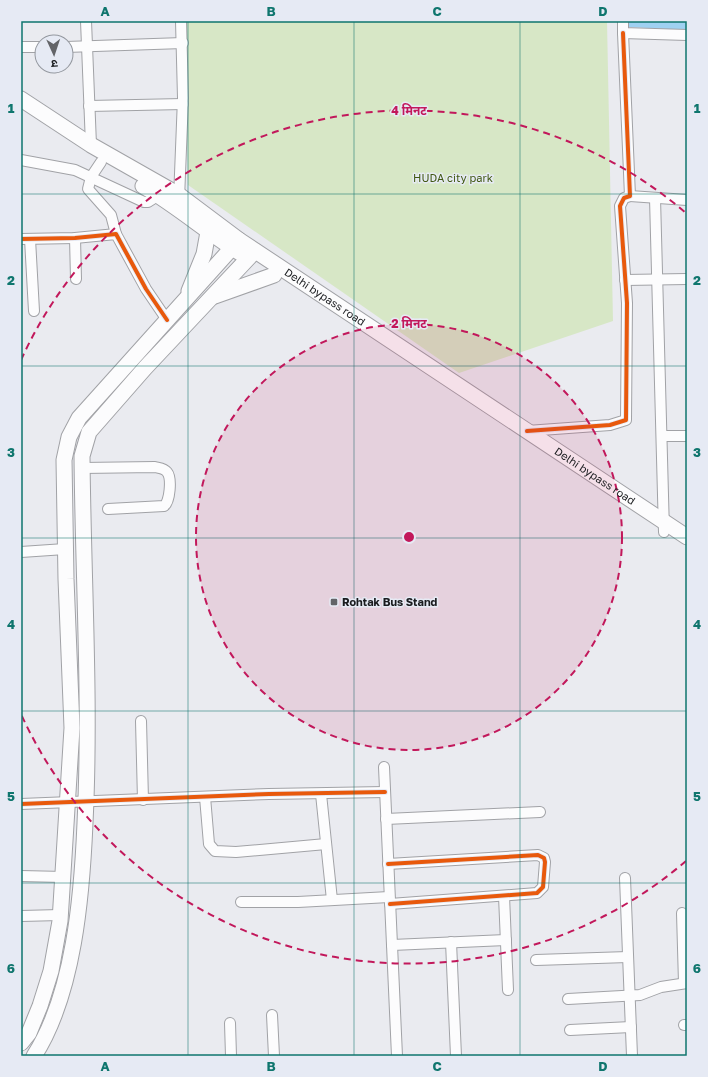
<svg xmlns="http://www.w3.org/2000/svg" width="708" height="1077" font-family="'Golos Text','Noto Sans Devanagari',sans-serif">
<rect width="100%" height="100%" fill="#eaebf0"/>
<!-- green -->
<polygon fill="#d7e7c6" points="186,21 607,21 613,321 459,373 188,185"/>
<!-- water -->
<polygon fill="#9fd1f1" points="629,21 687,21 687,30 629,27"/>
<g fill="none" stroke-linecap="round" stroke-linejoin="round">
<defs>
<g id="minor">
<polyline points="86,21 91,145"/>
<polyline points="623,21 623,33 687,35"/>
<polyline points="21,47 42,47"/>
<polyline points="66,47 183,43"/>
<polyline points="89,106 183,104"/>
<polyline points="21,160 75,170 144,202 148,202 159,195"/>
<polyline points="101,162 91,177 88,189 111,215 116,234"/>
<polyline points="630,196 687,200"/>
<polyline points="655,198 664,532"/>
<polyline points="179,199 183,98 181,21"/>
<polyline points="75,238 76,279"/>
<polyline points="21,239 75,238 116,234 146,289 167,320"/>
<polyline points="30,239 34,311"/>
<polyline points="625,280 687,279"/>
<polyline points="527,431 610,425 626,420 627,303 620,206 624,198 630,196 623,33"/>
<polyline points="662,436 687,436"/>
<path d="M82 468 155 467C159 468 164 468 167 472 172 478 170 502 164 506L108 509"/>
<polyline points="21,552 65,549"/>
<polyline points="141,721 143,800"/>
<polyline points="384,767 397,1056"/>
<polyline points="321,794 332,900"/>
<polyline points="205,797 209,844 215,851 236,852 326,844"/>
<polyline points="21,804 269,794 385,792"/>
<polyline points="386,819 540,812"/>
<polyline points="388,864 538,855 544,858 545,862 543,887 537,893 390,904"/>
<polyline points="21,876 64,877"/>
<polyline points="625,878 632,1056"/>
<polyline points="504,896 508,990"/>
<polyline points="241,902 298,902 389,897"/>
<polyline points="682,913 684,983"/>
<polyline points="21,916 60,915"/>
<polyline points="451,942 456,1056"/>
<polyline points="392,945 506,940"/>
<polyline points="536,960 628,957"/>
<polyline points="568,999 640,995 661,987 687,983"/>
<polyline points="272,1015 274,1056"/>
<polyline points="230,1023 231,1056"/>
<polyline points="684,1025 687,1025"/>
<polyline points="570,1030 631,1027"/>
</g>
<g id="secondary">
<path id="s1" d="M21 99 91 145 179 195 239 240 687 537"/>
<path d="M143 186C177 206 207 232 240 253"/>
<polyline points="189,291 204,254 208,232"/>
<polyline points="215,296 274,275"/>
<polyline points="21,1043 29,1033 40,1006 51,971 60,921 72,728 66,579 64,460 69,437 79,418 239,240"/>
<path d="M34 1056C74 994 82 895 85 823 91 700 83 578 82 456L89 432 145 368 255 251"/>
</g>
</defs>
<!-- minor casing -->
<use href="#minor" stroke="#a1a2a6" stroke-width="12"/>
<!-- secondary casing -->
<use href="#secondary" stroke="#a1a2a6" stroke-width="17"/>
<!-- minor -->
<use href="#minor" stroke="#fcfcfd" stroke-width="10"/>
<!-- secondary -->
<use href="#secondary" stroke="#fcfcfd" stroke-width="15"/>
<defs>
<g id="cycleway">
<polyline points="21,239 75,238 116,234 146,289 167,320"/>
<polyline points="527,431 610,425 626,420 627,303 620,206 624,198 630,196 623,33"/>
<polyline points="21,804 269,794 385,792"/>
<polyline points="388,864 538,855 544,858 545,862 543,887 537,893 390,904"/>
</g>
</defs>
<!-- cycleway casing -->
<use href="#cycleway" stroke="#e6eaf4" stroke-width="6"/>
<!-- cycleway -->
<use href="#cycleway" stroke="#e8590c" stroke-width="4"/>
</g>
<!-- grid -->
<path fill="none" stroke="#0f766e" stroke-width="1" stroke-opacity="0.55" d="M188 21V1056M354 21V1056M520 21V1056M21 194H687M21 366H687M21 538H687M21 711H687M21 883H687"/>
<!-- distance rings -->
<circle cx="409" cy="537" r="213" fill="#c2185b" fill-opacity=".12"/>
<g fill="none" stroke="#c2185b" stroke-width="2" stroke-dasharray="7 5">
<circle cx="409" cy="537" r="213"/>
<path d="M686 861A426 426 0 0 1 21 714M21 360A426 426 0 0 1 686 213"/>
</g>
<!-- markers -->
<rect fill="#636468" stroke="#e6eaf4" stroke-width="1.5" x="330" y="598" width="8" height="8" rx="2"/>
<g text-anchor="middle" stroke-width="3" stroke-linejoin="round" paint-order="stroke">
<!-- park labels -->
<g font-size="11" fill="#425a14" stroke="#e6eaf4">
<text x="453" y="182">HUDA city park</text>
</g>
<!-- street labels -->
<g font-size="11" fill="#1a1c1f" stroke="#e6eaf4">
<text dy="4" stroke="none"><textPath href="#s1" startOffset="363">Delhi bypass road</textPath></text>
<text dy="4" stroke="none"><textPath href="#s1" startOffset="687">Delhi bypass road</textPath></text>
</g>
<!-- poi labels -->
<g font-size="11" font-weight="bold" fill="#1a1c1f" stroke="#e6eaf4" text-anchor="start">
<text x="342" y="606">Rohtak Bus Stand</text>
</g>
</g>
<circle cx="409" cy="537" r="6" fill="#c2185b" stroke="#e6eaf4" stroke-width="2"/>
<g font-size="12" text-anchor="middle" font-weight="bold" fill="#c2185b" stroke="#e6eaf4" stroke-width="3" stroke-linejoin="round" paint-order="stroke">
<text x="409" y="115">4 मिनट</text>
<text x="409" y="328">2 मिनट</text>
</g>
<!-- border -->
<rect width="708" height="1077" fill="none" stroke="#e6eaf4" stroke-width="44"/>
<!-- north arrow -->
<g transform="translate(54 54) rotate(177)"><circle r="19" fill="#e6eaf4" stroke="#94989f"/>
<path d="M0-3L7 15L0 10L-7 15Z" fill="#636468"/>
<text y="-6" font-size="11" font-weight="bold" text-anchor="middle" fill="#1a1c1f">उ</text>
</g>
<rect x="22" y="22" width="664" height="1033" fill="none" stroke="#0f766e" stroke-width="1.5"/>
<g font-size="13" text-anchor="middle" font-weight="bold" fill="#0f766e">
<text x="105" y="16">A</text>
<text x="271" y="16">B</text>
<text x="437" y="16">C</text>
<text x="603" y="16">D</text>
<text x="11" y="113">1</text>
<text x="697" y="113">1</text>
<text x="11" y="285">2</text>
<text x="697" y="285">2</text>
<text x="11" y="457">3</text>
<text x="697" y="457">3</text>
<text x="11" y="629">4</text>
<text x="697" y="629">4</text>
<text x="11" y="801">5</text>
<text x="697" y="801">5</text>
<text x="11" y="973">6</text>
<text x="697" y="973">6</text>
<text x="105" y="1071">A</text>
<text x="271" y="1071">B</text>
<text x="437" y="1071">C</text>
<text x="603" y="1071">D</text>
</g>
</svg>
